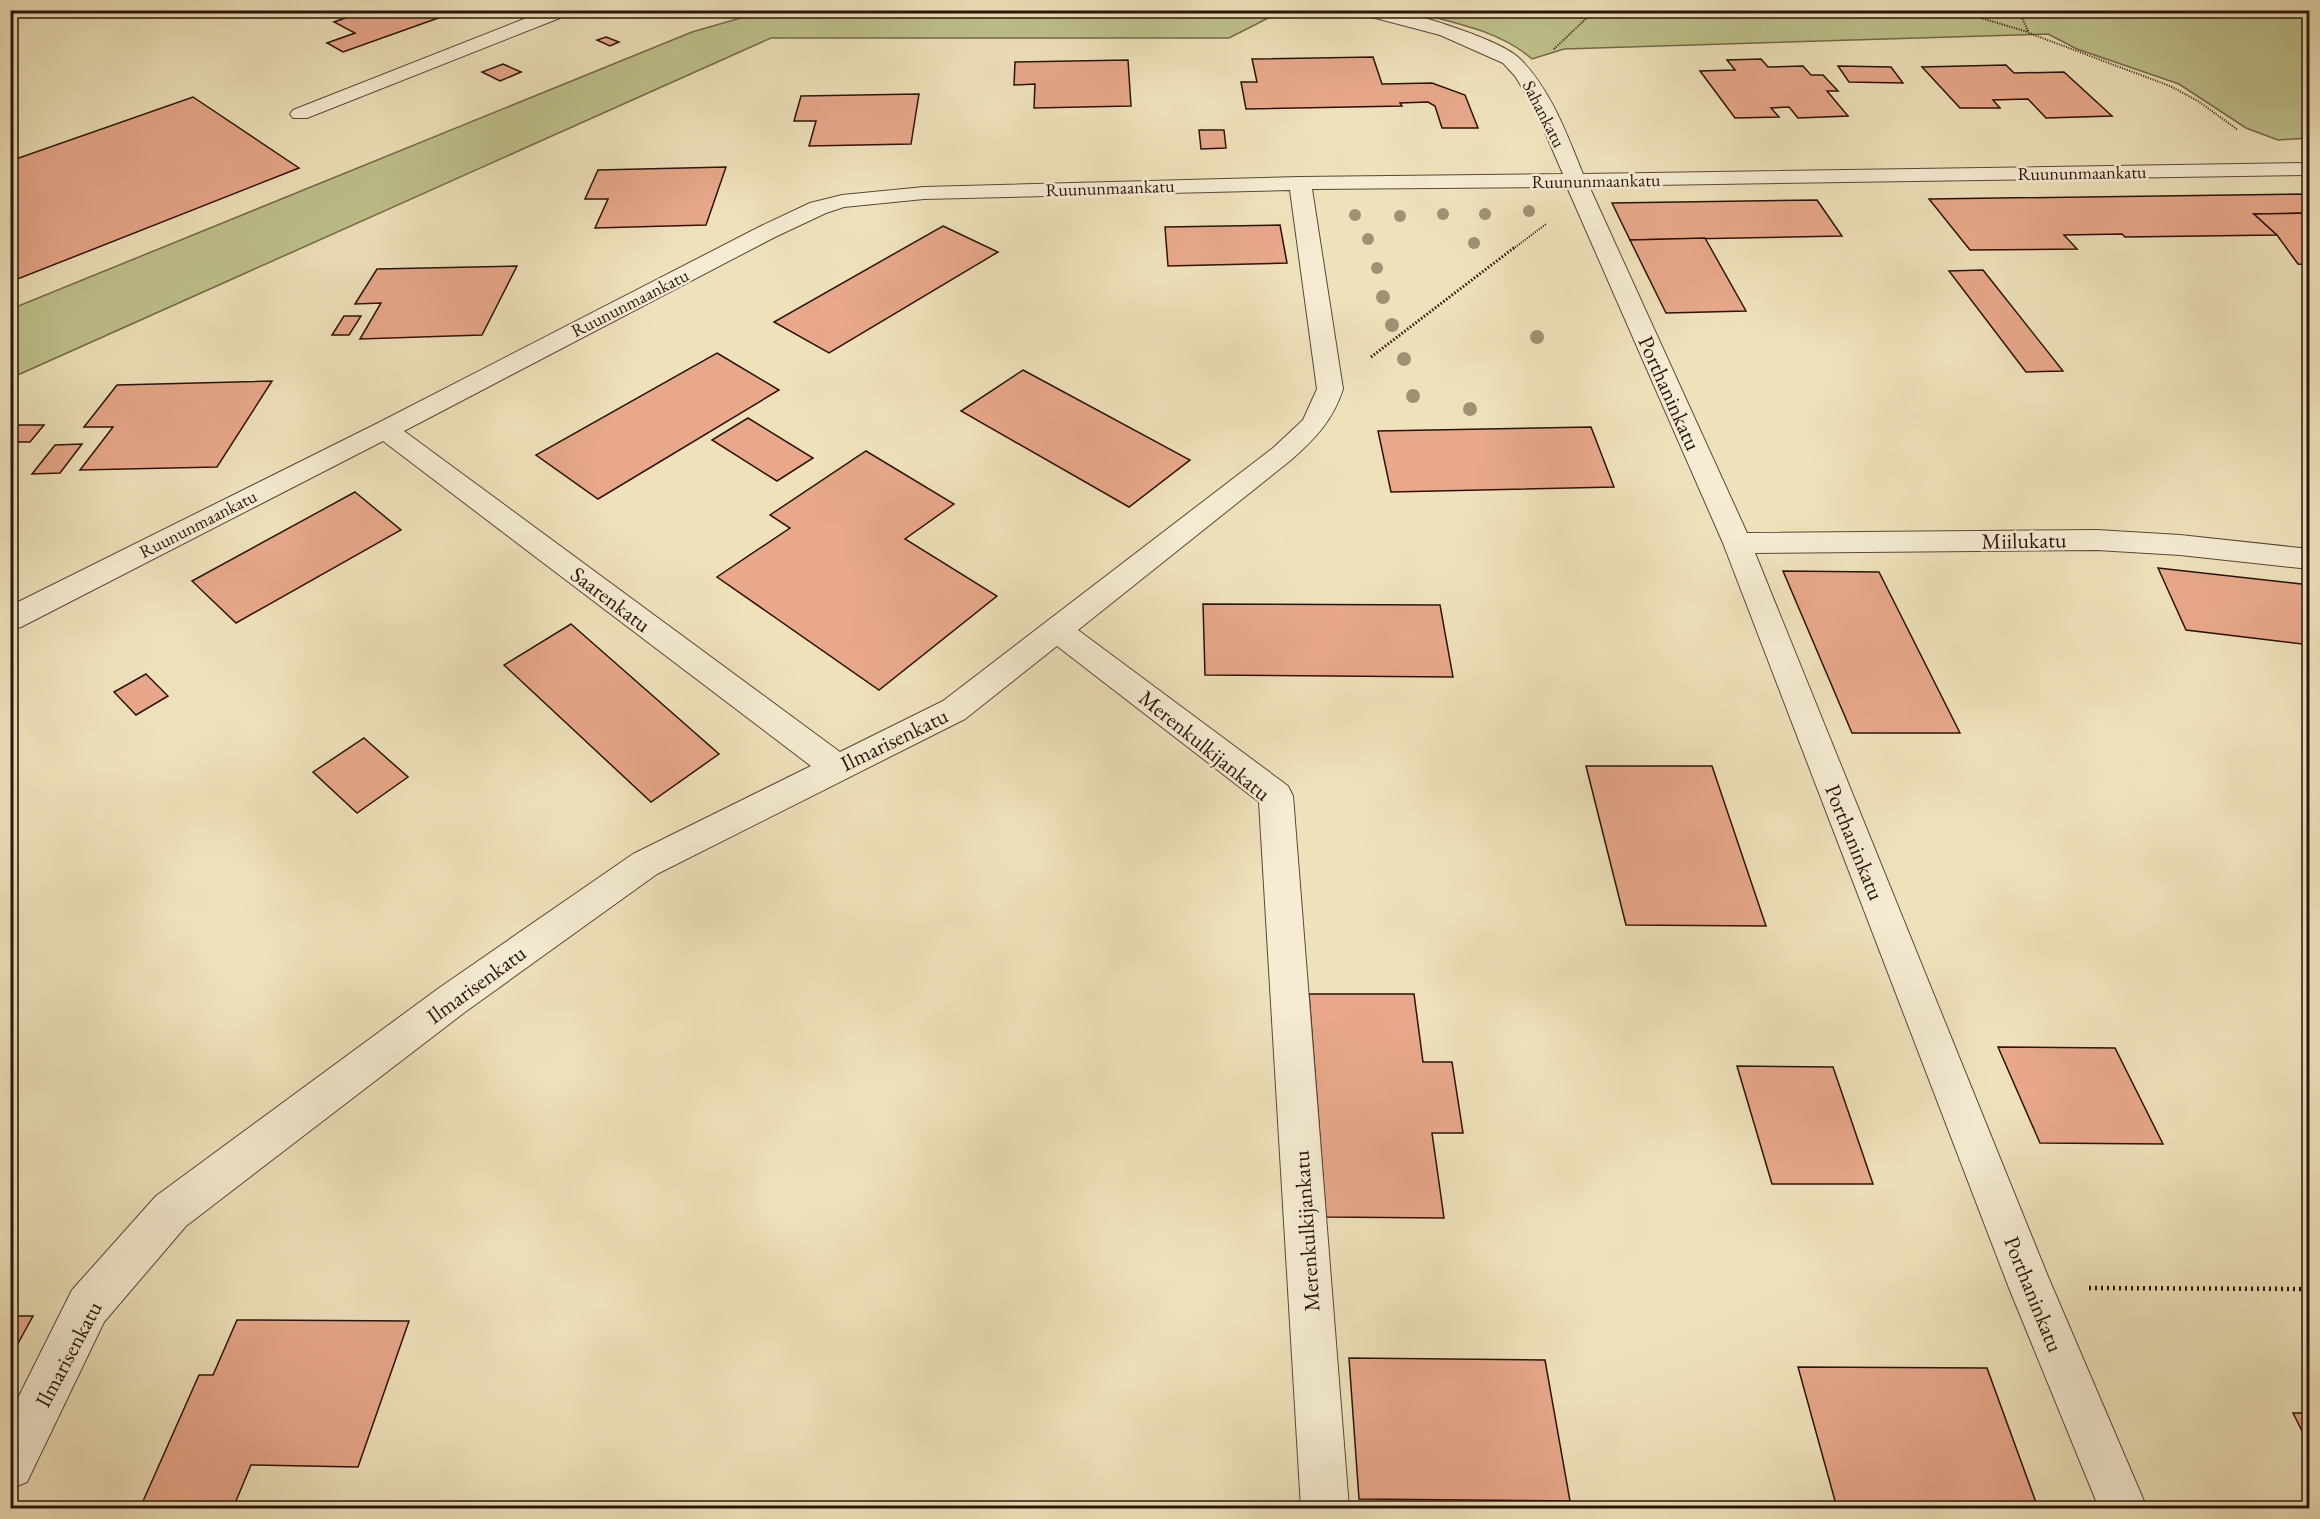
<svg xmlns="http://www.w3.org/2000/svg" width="2320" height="1519" font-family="'EB Garamond',serif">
<rect width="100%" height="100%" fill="#efe2bb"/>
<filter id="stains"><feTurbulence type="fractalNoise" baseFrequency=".00333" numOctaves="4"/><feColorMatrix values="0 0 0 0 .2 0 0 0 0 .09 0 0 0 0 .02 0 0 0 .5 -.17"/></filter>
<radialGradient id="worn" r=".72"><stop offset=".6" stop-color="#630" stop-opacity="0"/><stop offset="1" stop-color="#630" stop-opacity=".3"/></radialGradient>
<!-- green -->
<g fill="#bfc28c" stroke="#746a4b" stroke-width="1.5">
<polygon points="768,10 979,10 991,13 1282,11 1229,38 771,38 11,378 11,309 692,32"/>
<path d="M1409 11H2309V138L2278 140 2246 128 2179 84 2077 49 2048 34 1564 49 1532 59C1499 30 1451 22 1409 11Z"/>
</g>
<!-- building -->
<g fill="#e9a88b" stroke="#2a130a" stroke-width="1.5">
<polygon points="185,10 203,10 179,18 173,14"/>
<polygon points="368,10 430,10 441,17 343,52 327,43 355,33 334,22"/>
<polygon points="606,37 619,42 610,46 597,40"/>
<polygon points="1373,57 1382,84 1432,83 1465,95 1478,128 1442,128 1435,106 1428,102 1400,103 1402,106 1246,109 1241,82 1257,82 1252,59"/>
<polygon points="1761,59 1768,67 1803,66 1811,75 1823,75 1838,91 1827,91 1848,116 1798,118 1789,107 1771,108 1779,117 1735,118 1700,71 1735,70 1727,60"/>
<polygon points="1128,60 1131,106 1034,108 1035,84 1014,85 1015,62"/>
<polygon points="503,64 521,72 500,81 482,72"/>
<polygon points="2006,65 2014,73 2064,72 2112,116 2046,118 2028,99 1993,100 2000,108 1960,108 1922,67"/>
<polygon points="1838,66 1891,67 1903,83 1849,82"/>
<polygon points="919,94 911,144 809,146 816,121 794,121 801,96"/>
<polygon points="193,97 299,168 10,282 10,161"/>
<polygon points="1199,130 1224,130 1226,148 1201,149"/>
<polygon points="726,167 706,225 595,228 608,199 585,199 598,170"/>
<polygon points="2310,194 2310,213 2254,214 2277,235 2125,237 2122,234 2064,235 2077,249 1970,250 1929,199"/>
<polygon points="1817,200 1842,236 1630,240 1612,203"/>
<polygon points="2310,213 2310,265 2298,264 2277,235 2254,214"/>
<polygon points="1280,225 1287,263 1168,266 1165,227"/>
<polygon points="943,226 998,252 829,353 774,322"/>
<polygon points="1705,238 1746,311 1666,313 1630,240"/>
<polygon points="517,266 482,335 360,339 381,303 355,304 377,269"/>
<polygon points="1983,270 2063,371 2026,372 1949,271"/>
<polygon points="344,316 361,316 349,335 332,335"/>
<polygon points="717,353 779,390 598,499 536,455"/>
<polygon points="1023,370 1190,460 1129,507 961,411"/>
<polygon points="272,381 217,467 80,470 113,427 84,427 117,385"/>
<polygon points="748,418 813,458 777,481 712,440"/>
<polygon points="13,425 44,425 30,442 10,442 10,428"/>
<polygon points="1591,427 1614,487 1391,492 1378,431"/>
<polygon points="82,444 60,473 32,474 55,445"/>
<polygon points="866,451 954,504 905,539 997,596 879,690 717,577 790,528 770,515"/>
<polygon points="355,492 401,530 236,623 192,581"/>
<polygon points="2158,568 2310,585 2310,645 2186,630"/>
<polygon points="1783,571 1879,572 1960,733 1852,733"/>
<polygon points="1203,604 1440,605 1453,677 1205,675"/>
<polygon points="571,624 719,754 651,802 504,665"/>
<polygon points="146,674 168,696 136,715 114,692"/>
<polygon points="364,738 408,777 357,813 313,772"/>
<polygon points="1586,766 1712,766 1766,926 1626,925"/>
<polygon points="1309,994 1414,994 1423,1062 1452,1062 1463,1133 1432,1133 1444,1218 1326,1217"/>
<polygon points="1998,1047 2115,1048 2163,1144 2040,1143"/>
<polygon points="1737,1066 1833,1067 1873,1184 1772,1184"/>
<polygon points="10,1316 33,1316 10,1358"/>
<polygon points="237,1320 409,1321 358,1467 251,1465 233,1508 140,1508 199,1375 213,1375"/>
<polygon points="1349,1358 1545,1360 1570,1501 1359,1499"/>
<polygon points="1798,1367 1987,1368 2038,1508 1837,1508"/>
<polygon points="2293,1413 2310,1413 2310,1447"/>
</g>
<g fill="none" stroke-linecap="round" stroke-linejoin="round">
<defs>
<g id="minor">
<polygon points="547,10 572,10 570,14 307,118 293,118 290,114 293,110"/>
<path d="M1358 10C1368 10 1379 10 1390 10 1415 13 1501 40 1519 58 1550 88 1567 134 1583 174L2310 163V175L1589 186 1747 533 2097 530 2180 535 2310 549V569L2180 555 2097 550 1755 553 2049 1279 2147 1508H2099L2009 1288 1723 543 1567 187 1312 189 1343 389C1333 420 1315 439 1291 460L1078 630 1288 786 1293 796 1349 1508H1301L1259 802 1057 646 965 719 657 874 465 1012 186 1226 104 1322 27 1482 10 1489V1414L72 1290 156 1196 439 988 633 854 811 766 383 441 21 627 10 630V606L376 424 759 227 810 203 842 195 924 187 1300 177 1563 174 1534 107 1515 76 1503 63 1440 35 1360 14ZM1290 190 1317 389 1303 420 1273 448 943 701 840 752 404 431 775 237 826 213 844 207 924 199Z"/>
</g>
</defs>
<!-- minor casing -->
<use href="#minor" stroke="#5b4736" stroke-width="2"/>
<!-- path-far2 -->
<g stroke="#2a130a" stroke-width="2" stroke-dasharray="1 1.5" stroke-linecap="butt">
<polyline points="1954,10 2028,32"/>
<polyline points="2018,10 2029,33 2170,86 2198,101 2238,130"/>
<polyline points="1554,49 1595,10"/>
<polyline points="1513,249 1546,224"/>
</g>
<!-- path-far1 -->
<polyline stroke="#2a130a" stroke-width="3" stroke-dasharray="1.5 2" stroke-linecap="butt" points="1371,357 1515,247"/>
<!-- path -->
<polyline stroke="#2a130a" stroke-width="4.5" stroke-dasharray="2 4" stroke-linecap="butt" points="2089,1288 2310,1289"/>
<!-- minor -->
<use href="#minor" fill="#f5ecd3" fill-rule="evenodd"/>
</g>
<!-- trees -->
<g fill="#9f9273">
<circle cx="1529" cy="211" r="6"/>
<circle cx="1443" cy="214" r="6"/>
<circle cx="1485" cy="214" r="6"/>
<circle cx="1355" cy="215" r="6"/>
<circle cx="1400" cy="216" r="6"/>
<circle cx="1368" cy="239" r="6"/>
<circle cx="1474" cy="243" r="6"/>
<circle cx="1377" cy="268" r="6"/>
<circle cx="1383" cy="297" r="7"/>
<circle cx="1392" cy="325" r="7"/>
<circle cx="1537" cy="337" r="7"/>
<circle cx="1404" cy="359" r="7"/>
<circle cx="1413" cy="396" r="7"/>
<circle cx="1470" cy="409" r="7"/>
</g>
<g text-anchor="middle" stroke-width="5" stroke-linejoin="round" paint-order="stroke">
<!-- far-street labels -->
<g font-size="18" fill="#2a130a" stroke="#f5ecd3">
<text transform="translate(1544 114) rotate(63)" y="6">Sahankatu</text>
<text transform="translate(2082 173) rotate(-1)" y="6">Ruununmaankatu</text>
<text transform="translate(1596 181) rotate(-1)" y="6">Ruununmaankatu</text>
<text transform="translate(1110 188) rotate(-2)" y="6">Ruununmaankatu</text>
<text transform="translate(630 303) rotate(-27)" y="6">Ruununmaankatu</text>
<text transform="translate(198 524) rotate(-27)" y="6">Ruununmaankatu</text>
</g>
<!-- street labels -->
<g font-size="22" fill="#2a130a" stroke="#f5ecd3">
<text transform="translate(1670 393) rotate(66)" y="8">Porthaninkatu</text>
<text transform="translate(2024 540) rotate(-1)" y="8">Miilukatu</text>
<text transform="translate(611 599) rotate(37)" y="8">Saarenkatu</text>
<text transform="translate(894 739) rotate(-26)" y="8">Ilmarisenkatu</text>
<text transform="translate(1205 745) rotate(39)" y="8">Merenkulkijankatu</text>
<text transform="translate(1855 842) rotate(68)" y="8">Porthaninkatu</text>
<text transform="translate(476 984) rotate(-36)" y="8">Ilmarisenkatu</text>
<text transform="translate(1306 1231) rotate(-94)" y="8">Merenkulkijankatu</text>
<text transform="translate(2034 1294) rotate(68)" y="8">Porthaninkatu</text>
<text transform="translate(68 1354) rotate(-62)" y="8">Ilmarisenkatu</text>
</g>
</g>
<!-- margin -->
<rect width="2320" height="1519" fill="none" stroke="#efe2bb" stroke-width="36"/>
<rect x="12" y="12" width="2296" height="1495" fill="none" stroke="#2a130a" stroke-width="3"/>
<rect x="18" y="18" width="2284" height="1483" fill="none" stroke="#2a130a" stroke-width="1.5"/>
<rect width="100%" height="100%" filter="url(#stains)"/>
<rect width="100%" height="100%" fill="url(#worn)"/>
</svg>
